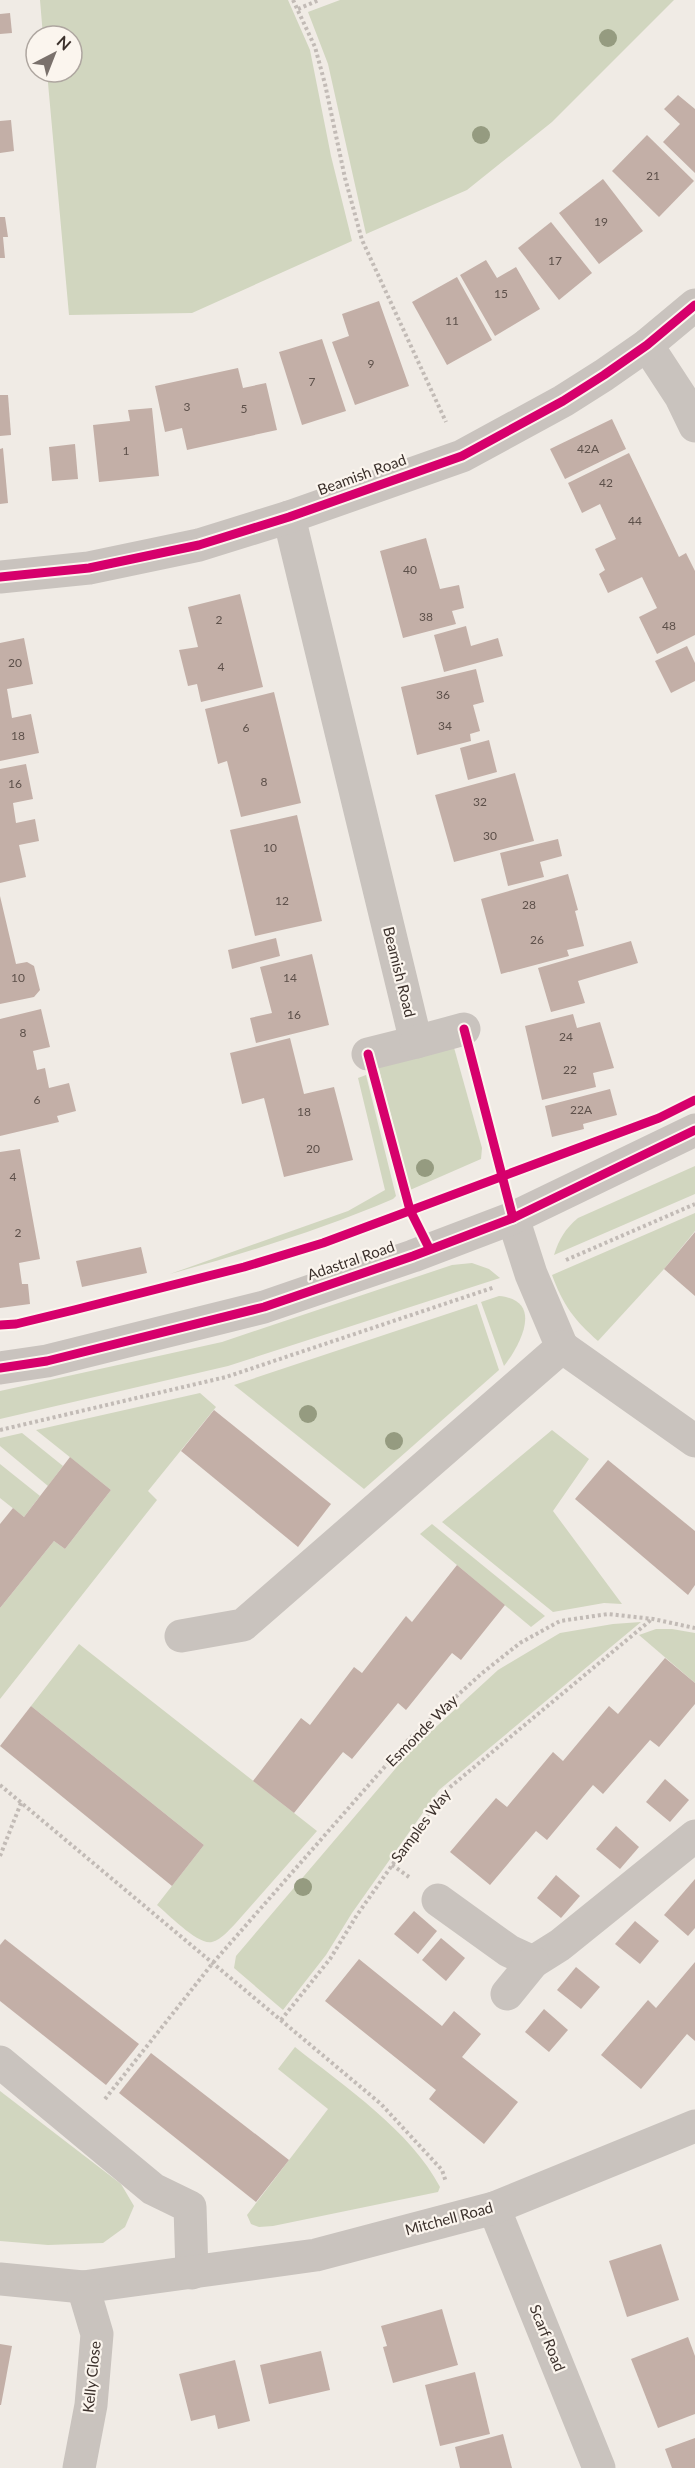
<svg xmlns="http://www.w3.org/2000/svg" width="695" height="2468" font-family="Lato,sans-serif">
<rect width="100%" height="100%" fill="#f0ebe5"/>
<!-- green -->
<g fill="#d1d6bf">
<polygon points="40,0 288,0 310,50 331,156 352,241 192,313 69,315 47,72 72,72 72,36 43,36"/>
<polygon points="340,0 674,0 552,122 467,190 366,234 328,64 308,12"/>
<polygon points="453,1044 482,1148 481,1159 410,1190 378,1065"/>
<path d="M366 1075 396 1196 393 1199C320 1230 246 1253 170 1274L348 1211 385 1190 358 1078Z"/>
<path d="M695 1166V1194L554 1255C559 1239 565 1229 578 1218Z"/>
<path d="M695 1213V1231L664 1269 598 1341C574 1320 563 1305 552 1275Z"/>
<polygon points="472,1263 489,1269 500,1278 228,1366 0,1419 0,1391 222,1342 452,1265"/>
<path d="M499 1296C544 1300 521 1344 504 1366L481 1302Z"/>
<polygon points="477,1304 499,1370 364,1489 234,1385"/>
<polygon points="200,1393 216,1407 148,1491 157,1500 0,1699 0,1608 54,1541 65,1549 111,1490 36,1430"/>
<polygon points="552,1430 589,1459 553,1511 622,1604 604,1603 553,1612 442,1522"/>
<polygon points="22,1433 63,1466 48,1486 0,1446 0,1438"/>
<polygon points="0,1464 40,1496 24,1517 0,1498"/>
<polygon points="432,1524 545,1616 531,1627 420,1534"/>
<polygon points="641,1622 439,1790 352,1913 326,1955 283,2010 234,1968 236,1956 413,1748 498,1670 560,1633 613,1624"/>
<polygon points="656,1629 672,1629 695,1633 695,1683 639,1635"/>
<path d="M79 1644 317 1831 235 1924C228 1931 222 1939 212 1942 199 1946 168 1914 157 1905L204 1845 31 1706Z"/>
<path d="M295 2047C344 2086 411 2131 440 2187L438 2192 273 2226 259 2227 251 2224 247 2215 328 2109 278 2069Z"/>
<polygon points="0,2091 121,2184 134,2206 125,2227 103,2243 48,2245 0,2241"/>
</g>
<!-- building -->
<g fill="#c3afa7">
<polygon points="10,13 12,33 0,34 0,14"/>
<polygon points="678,95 695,109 695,173 663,142 680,124 664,109"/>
<polygon points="11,120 14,151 0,153 0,121"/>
<polygon points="647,135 694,181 659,217 612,171"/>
<polygon points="603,179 643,231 599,264 559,213"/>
<polygon points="0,217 5,217 8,237 3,237 5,258 0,258"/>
<polygon points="551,222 592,273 559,300 518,248"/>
<polygon points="486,260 497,278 516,267 540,309 495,336 460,275"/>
<polygon points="457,277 492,340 447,365 412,302"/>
<polygon points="379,301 409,386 355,405 332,342 349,336 342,314"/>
<polygon points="322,339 346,411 302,425 279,352"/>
<polygon points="238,368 243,388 266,383 277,430 187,450 182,428 165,432 155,386"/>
<polygon points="0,395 8,395 11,435 0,436"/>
<polygon points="152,408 159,476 99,482 93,425 130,421 128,410"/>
<polygon points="612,419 626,449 565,479 550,449"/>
<polygon points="75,444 78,479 52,481 49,447"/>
<polygon points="3,448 8,503 0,504 0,449"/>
<polygon points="629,453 679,557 686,553 695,571 695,635 657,654 639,617 657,608 642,577 608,593 599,574 605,570 595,549 616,539 600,504 582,513 568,483"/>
<polygon points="426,538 440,589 459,585 464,608 452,611 456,624 403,638 380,551"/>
<polygon points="240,594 263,687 201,702 197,684 188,686 179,650 198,647 188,607"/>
<polygon points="466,626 471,646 498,638 503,656 444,672 434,635"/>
<polygon points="24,638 33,684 7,689 12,718 31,714 39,753 0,761 0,643"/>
<polygon points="687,646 695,663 695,681 671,693 655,661"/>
<polygon points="476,669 484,702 473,705 480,731 470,734 471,741 417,755 401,687"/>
<polygon points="274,692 301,803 241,817 227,761 218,764 205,709"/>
<polygon points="489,740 497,772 468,780 460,748"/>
<polygon points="26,764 33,799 13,803 16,823 35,819 39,841 19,845 26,877 0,883 0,769"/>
<polygon points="515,773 534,841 454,862 435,795"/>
<polygon points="297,815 322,921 255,936 230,830"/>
<polygon points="558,839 562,856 540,862 544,877 508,886 500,853"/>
<polygon points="568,874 578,910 575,911 584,946 567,950 569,956 501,974 481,899"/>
<polygon points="0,896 16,964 27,962 34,966 40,990 34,997 0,1004"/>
<polygon points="276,938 280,956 232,969 228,950"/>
<polygon points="631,941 638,963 578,981 585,1003 551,1012 538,968"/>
<polygon points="312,954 329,1025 256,1043 250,1018 272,1013 260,967"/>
<polygon points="41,1009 50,1047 33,1051 37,1070 45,1068 49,1088 69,1083 76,1111 57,1116 59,1122 0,1136 0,1019"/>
<polygon points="573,1014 577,1028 600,1022 614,1068 593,1073 596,1087 542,1100 525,1026"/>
<polygon points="290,1038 304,1094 334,1087 353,1160 284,1177 264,1098 242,1104 230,1053"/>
<polygon points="610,1089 617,1115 583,1124 584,1129 552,1137 545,1106"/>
<polygon points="20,1149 40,1259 19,1263 22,1284 28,1284 30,1304 0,1308 0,1152"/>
<polygon points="695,1232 695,1296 664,1269"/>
<polygon points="141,1247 147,1273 82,1287 76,1261"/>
<polygon points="214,1410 331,1504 298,1547 181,1451"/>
<polygon points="70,1457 111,1490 65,1549 54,1541 0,1608 0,1524 13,1508 24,1517"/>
<polygon points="608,1460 695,1531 695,1585 688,1595 575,1499"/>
<polygon points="457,1565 505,1605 461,1660 452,1653 406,1710 398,1703 352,1759 343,1752 294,1813 253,1781 301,1718 310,1725 354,1667 362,1673 406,1616 412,1622"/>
<polygon points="665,1658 695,1683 695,1704 659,1747 650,1740 603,1794 593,1785 547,1840 536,1831 490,1885 450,1852 496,1798 507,1807 553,1752 563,1761 609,1706 618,1714"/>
<polygon points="31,1706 204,1845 172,1886 0,1746"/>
<polygon points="665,1779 689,1800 670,1822 646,1802"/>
<polygon points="616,1826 639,1847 620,1869 596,1849"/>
<polygon points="556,1875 580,1896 561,1918 537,1898"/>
<polygon points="695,1879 695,1928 688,1936 664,1915"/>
<polygon points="414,1911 437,1931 418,1954 394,1934"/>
<polygon points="635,1921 659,1941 640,1964 615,1944"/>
<polygon points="441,1938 465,1958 446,1981 422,1960"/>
<polygon points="5,1939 139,2044 106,2085 0,2001 0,1945"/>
<polygon points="359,1959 442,2026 454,2011 481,2034 462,2057 518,2102 484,2144 429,2099 436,2090 325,2001"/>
<polygon points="695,1962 695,2041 687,2034 641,2089 601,2055 648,2000 656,2008"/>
<polygon points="576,1967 600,1987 581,2009 557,1990"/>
<polygon points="544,2009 568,2030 549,2052 525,2032"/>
<polygon points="151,2053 289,2160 256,2202 119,2093"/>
<polygon points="661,2244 679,2300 627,2317 609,2261"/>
<polygon points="442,2309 458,2365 393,2383 383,2347 387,2346 381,2326"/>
<polygon points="688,2337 695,2356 695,2414 658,2428 631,2359"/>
<polygon points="0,2344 12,2346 1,2405 0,2405"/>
<polygon points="321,2351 330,2390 269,2404 260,2365"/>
<polygon points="235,2360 250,2421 218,2429 215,2415 191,2421 179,2374"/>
<polygon points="475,2372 490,2434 440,2446 425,2385"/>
<polygon points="503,2434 512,2468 460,2468 455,2447"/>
<polygon points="695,2438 695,2468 672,2468 665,2449"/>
</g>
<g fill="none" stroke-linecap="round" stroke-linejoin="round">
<!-- path -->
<g stroke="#c2bbb6" stroke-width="4" stroke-dasharray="3 3" stroke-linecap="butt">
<polyline points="293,0 315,47 325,84 345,178 362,240 446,422"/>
<polyline points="298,9 319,0"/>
<polyline points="566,1260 695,1204"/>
<polyline points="0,1430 226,1377 495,1287"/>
<polyline points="0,1785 381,2104 442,2170 446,2182"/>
<polyline points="0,1856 21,1803"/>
<polyline points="392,1865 409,1877"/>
<polyline points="281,2020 330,1959 357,1915 443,1793 652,1619"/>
<polyline points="105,2099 212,1964 409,1739 481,1674 520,1643 560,1621 608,1614 653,1619 695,1628"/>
</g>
<!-- minor -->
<g stroke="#c9c3be" stroke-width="33">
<polyline points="647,345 681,397 695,426"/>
<polyline points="289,517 416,1042 368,1054"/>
<polyline points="0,577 89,568 199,545 289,517 462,456 563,401 604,375 647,345 695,305"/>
<polyline points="416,1042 464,1029"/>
<polyline points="513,1218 531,1274 562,1347"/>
<polyline points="181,1636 243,1625 562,1347 695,1441"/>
<polyline points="438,1900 509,1951 533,1962 560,1945 695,1836"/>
<polyline points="507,1994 533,1962"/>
<polyline points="0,2062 153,2189 190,2207 192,2273"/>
<polyline points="494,2208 599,2468"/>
<polyline points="0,2279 83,2287 316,2255 494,2208 695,2126"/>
<polyline points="79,2468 91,2405 97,2334 83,2287"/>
</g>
<!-- tertiary -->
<polyline stroke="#c9c3be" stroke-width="33" points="0,1368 47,1361 264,1307 413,1256 513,1218 695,1130"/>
<defs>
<g id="cycleway">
<polyline points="0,577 89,568 199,545 289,517 462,456 563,401 604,375 647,345 695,305"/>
<polyline points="464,1029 513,1218"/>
<polyline points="368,1054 410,1210 429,1248"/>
<polyline points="0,1325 16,1324 74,1310 244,1267 323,1243 659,1118 695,1100"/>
<polyline points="0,1368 47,1361 264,1307 413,1256 513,1218 695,1130"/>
</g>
</defs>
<!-- cycleway casing -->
<use href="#cycleway" stroke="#fbf5ee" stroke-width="13"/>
<!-- cycleway -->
<use href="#cycleway" stroke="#d6006c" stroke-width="9"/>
</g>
<!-- trees -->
<g fill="#959b80">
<circle cx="608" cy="38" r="9"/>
<circle cx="481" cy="135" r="9"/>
<circle cx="425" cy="1168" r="9"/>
<circle cx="308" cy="1414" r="9"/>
<circle cx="394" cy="1441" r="9"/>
<circle cx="303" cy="1887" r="9"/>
</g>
<g text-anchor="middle" stroke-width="4.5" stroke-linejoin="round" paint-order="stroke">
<!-- number labels -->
<g font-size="12" fill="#5d504a">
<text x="653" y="180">21</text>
<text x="601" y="226">19</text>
<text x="555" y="265">17</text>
<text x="501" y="298">15</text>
<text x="452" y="325">11</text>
<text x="371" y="368">9</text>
<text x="312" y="386">7</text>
<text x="187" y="411">3</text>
<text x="244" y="413">5</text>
<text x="588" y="453">42A</text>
<text x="126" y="455">1</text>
<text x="606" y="487">42</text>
<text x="635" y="525">44</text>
<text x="410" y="574">40</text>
<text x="426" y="621">38</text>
<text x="219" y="624">2</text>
<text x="669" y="630">48</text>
<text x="15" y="667">20</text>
<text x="221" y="671">4</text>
<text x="443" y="699">36</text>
<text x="445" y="730">34</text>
<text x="246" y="732">6</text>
<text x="18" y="740">18</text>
<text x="264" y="786">8</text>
<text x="15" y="788">16</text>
<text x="480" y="806">32</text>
<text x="490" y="840">30</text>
<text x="270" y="852">10</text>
<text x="282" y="905">12</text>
<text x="529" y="909">28</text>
<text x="537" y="944">26</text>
<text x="18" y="982">10</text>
<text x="290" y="982">14</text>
<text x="294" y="1019">16</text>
<text x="23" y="1037">8</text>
<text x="566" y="1041">24</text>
<text x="570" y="1074">22</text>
<text x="37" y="1104">6</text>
<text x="581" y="1114">22A</text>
<text x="304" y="1116">18</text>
<text x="313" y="1153">20</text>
<text x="13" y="1181">4</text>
<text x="18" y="1237">2</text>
</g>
<!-- street labels -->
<g font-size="15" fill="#3b302b" stroke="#fbf5ee">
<text transform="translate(362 475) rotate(-20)" y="5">Beamish Road</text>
<text transform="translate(399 972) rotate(76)" y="5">Beamish Road</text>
<text transform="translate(351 1261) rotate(-19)" y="5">Adastral Road</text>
<text transform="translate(422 1731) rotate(-45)" y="5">Esmonde Way</text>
<text transform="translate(421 1826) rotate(-53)" y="5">Samples Way</text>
<text transform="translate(449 2219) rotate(-15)" y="5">Mitchell Road</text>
<text transform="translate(547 2338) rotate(68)" y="5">Scarf Road</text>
<text transform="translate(92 2377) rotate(-84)" y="5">Kelly Close</text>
</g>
</g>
<!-- north arrow -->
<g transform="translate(54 54) rotate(42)"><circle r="28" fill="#fbf5ee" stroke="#aea6a0" stroke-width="1.5"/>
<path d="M0-4.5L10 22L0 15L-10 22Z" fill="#7a716c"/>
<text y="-9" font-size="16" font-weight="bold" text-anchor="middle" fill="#3b302b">N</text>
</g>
</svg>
